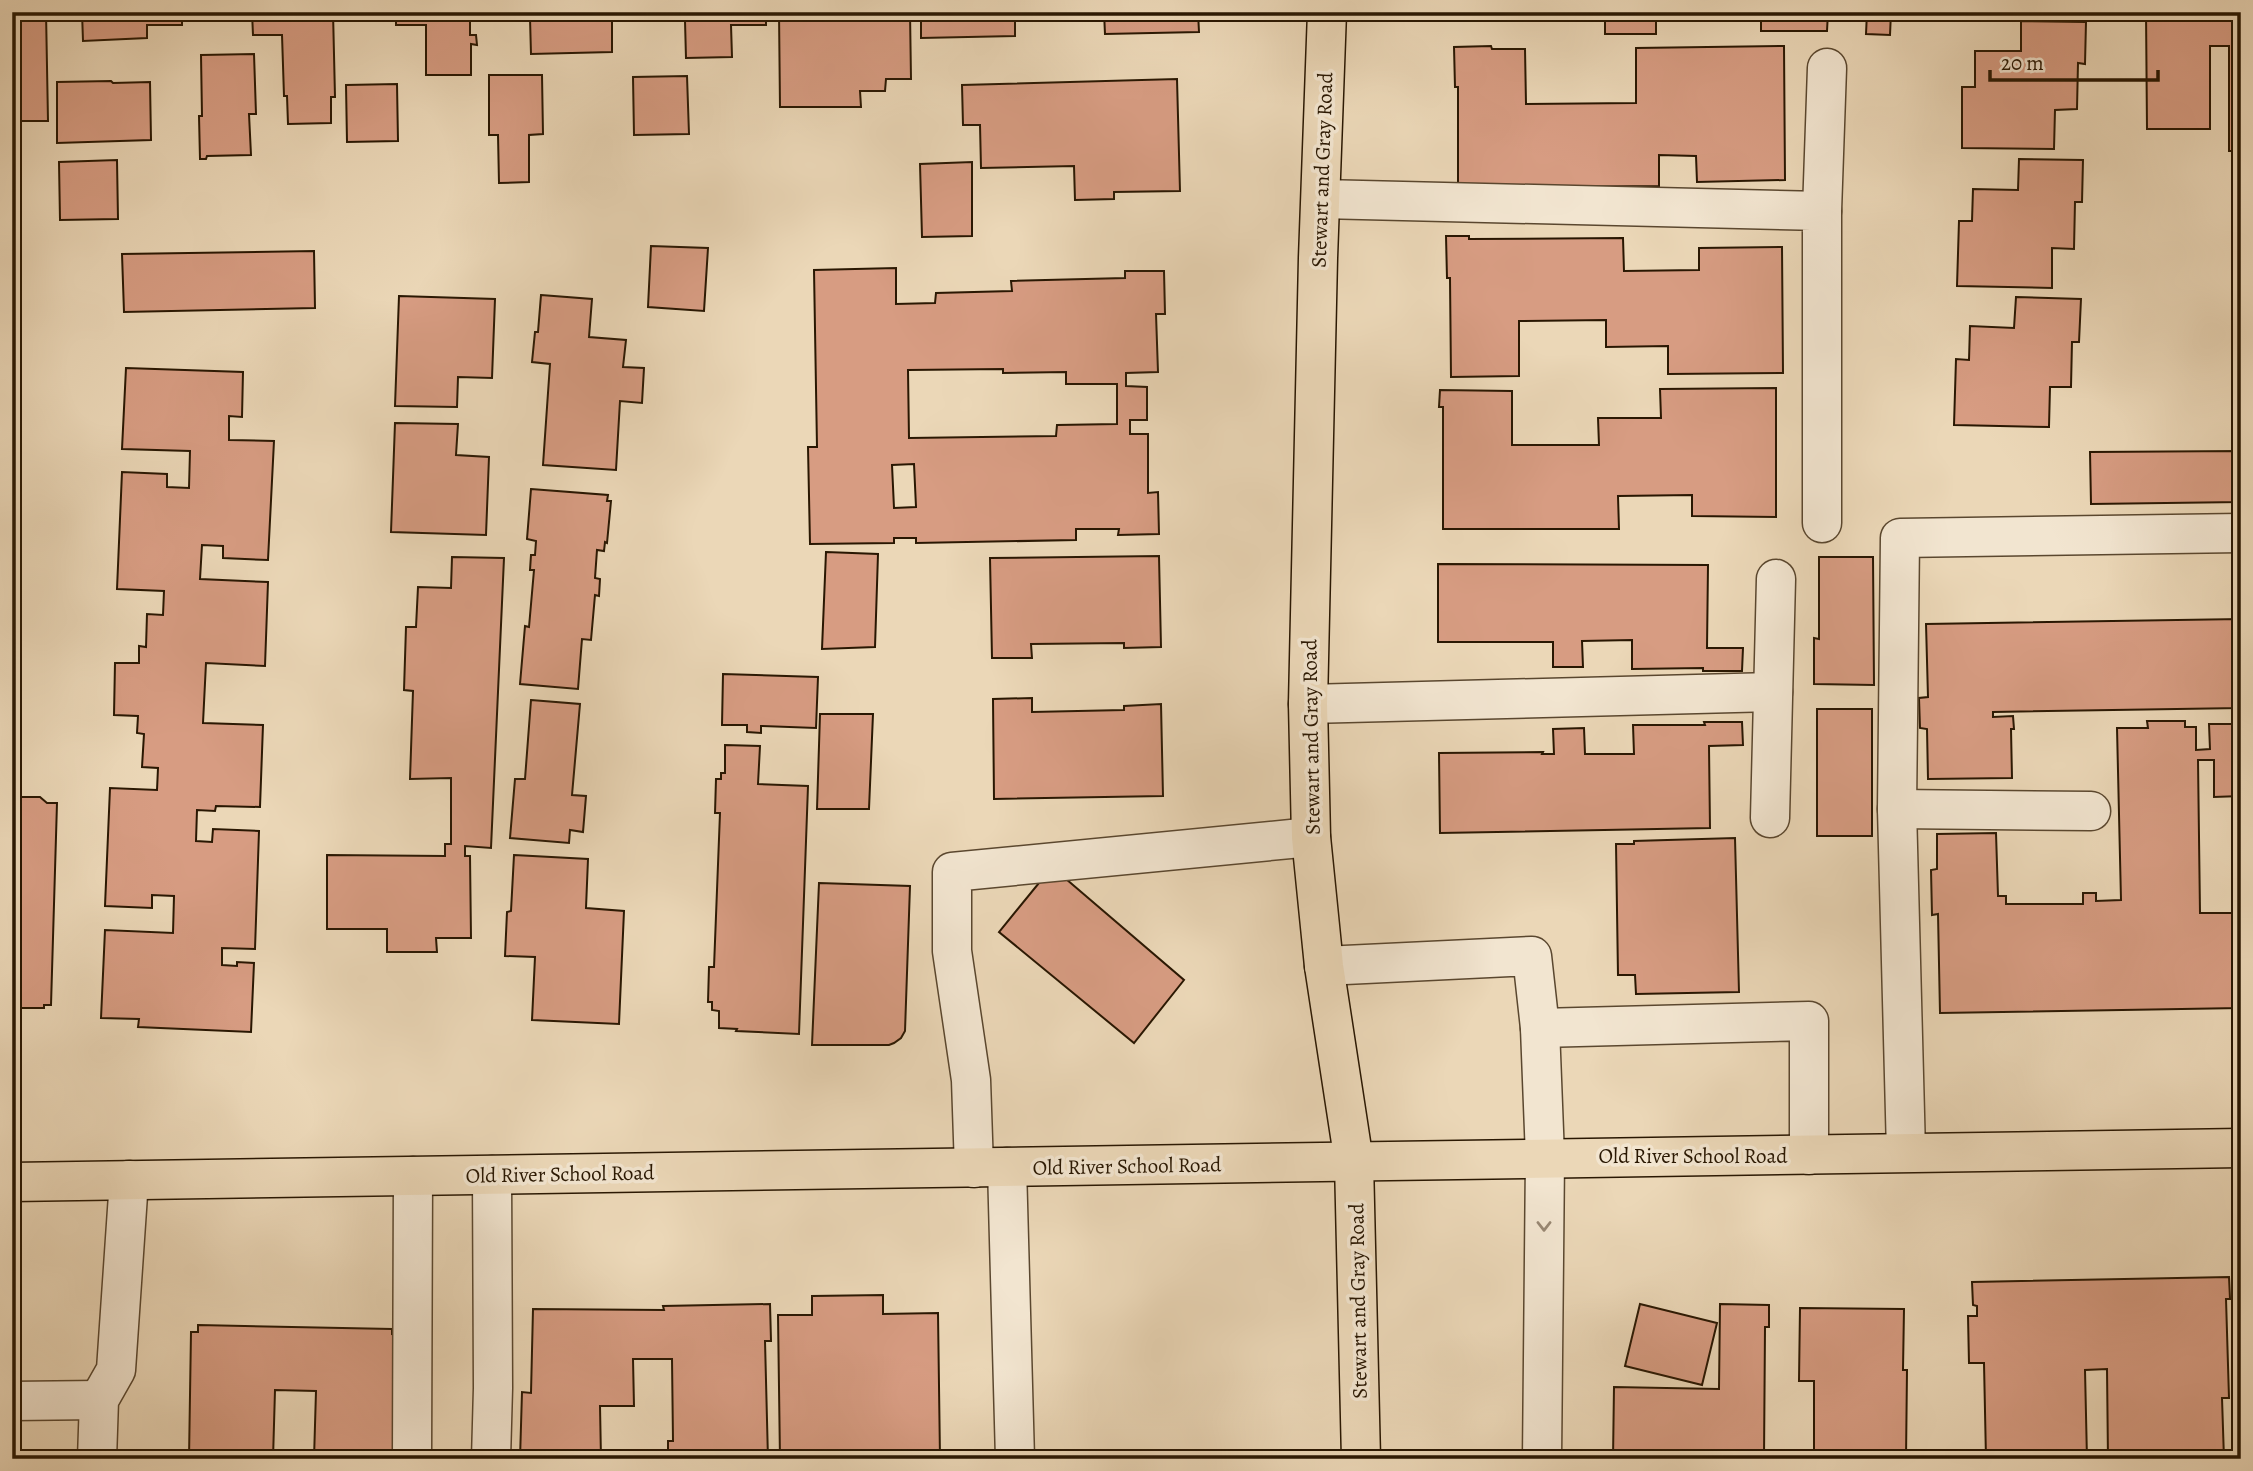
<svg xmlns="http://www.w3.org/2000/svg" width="2253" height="1471" font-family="Alegreya,serif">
<rect width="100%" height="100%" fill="#ebd7b7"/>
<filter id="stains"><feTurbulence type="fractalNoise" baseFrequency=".00286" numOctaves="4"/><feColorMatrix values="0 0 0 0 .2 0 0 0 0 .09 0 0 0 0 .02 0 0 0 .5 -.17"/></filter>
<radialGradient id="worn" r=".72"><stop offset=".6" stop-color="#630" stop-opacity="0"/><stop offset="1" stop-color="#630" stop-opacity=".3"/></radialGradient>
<!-- building -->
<g fill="#d79c82" stroke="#291702" stroke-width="2" fill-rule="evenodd">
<polygon points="12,12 46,12 48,121 12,121"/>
<polygon points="82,12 182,12 182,25 147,25 147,38 83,41"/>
<polygon points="252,12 333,12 335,97 331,97 331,123 288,124 287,96 284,96 282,35 253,35"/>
<polygon points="396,12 470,12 470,35 476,35 477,45 471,44 471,75 426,75 426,25 396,25"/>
<polygon points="514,12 612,12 612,52 531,54 530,18 514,19"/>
<polygon points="649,12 766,12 766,25 731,25 732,57 686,58 685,21 649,21"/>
<polygon points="779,12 910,12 911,79 886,79 885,91 860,91 861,107 780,107"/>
<polygon points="921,12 1015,12 1015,36 921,38"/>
<polygon points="1104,12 1198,12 1199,32 1105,34"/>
<rect x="1605" y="12" width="51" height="22"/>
<polygon points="1761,12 1828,12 1827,31 1761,31"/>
<polygon points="1867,12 1891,12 1890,35 1866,34"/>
<polygon points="2146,12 2241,12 2241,151 2229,151 2229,46 2210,46 2210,129 2147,129"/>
<polygon points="2021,21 2086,22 2085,64 2078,63 2077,109 2055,110 2054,149 1962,148 1962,87 1975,87 1975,51 2021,51"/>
<polygon points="1491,46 1492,49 1525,49 1526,104 1636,103 1636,48 1784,46 1785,180 1697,182 1696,156 1659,155 1659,186 1458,188 1458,87 1455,87 1454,47"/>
<polygon points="254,54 256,114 249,114 251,155 207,156 206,159 200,159 199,116 202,116 201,55"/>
<polygon points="489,75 542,75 543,134 529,135 529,182 499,183 498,135 489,135"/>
<polygon points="687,76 689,134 634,135 633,77"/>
<polygon points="1177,79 1180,191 1114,192 1114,199 1075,200 1074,166 981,168 980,125 963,125 962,85"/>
<polygon points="111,81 113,83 150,82 151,140 57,143 57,82"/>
<polygon points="397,84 398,141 347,142 346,85"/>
<polygon points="2019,159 2083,160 2082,202 2075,202 2074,249 2052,248 2052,288 1957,286 1959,221 1972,221 1973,189 2018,190"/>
<polygon points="117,160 118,219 60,220 59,162"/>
<polygon points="972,162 972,236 922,237 920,164"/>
<polygon points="1446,236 1469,236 1469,239 1623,238 1624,271 1699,270 1699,248 1782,247 1783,373 1668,374 1668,346 1606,347 1606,320 1519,321 1519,376 1451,377 1450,278 1447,278"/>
<polygon points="651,246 708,248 704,311 648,307"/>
<polygon points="314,251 315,308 124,312 122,254"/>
<path d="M896 268V304L935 303 936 293 1012 291 1011 281 1125 278V271H1164L1165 314H1156L1158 372 1126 373V386L1147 387V420H1130V434H1148V493L1158 492 1159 534 1118 535 1119 529H1076V540L916 543V538H894V543L810 544 808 447H817L814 270ZM1003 369V373L1066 372V384H1117V424L1057 425 1056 436 909 438 908 370ZM914 464 916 507 894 508 892 465Z"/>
<polygon points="541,295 592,299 589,337 626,340 623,367 644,368 642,403 620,401 616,470 543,465 550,364 532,362 535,332 538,332"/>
<polygon points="399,296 495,299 492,378 458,377 457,407 395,406"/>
<polygon points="2016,297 2081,299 2079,342 2072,342 2071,387 2050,387 2049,427 1954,425 1956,359 1969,360 1970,326 2014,328"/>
<polygon points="126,368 243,372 242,417 229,416 229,440 274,441 268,560 223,558 223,546 202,545 200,579 268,582 265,666 206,663 203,723 263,725 260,807 216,806 215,811 197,810 196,841 212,842 213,829 259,831 255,949 222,948 222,965 237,966 237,962 254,963 251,1032 138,1027 139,1019 101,1018 105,930 173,933 174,896 152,895 152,908 105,906 110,788 157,790 158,768 142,767 144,734 137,733 138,716 114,715 115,663 139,663 139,646 146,647 147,614 163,615 164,591 117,589 122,472 167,474 167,487 189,488 190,451 122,449"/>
<polygon points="1776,388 1776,517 1692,516 1692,495 1618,496 1619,529 1443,529 1443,407 1439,407 1440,390 1512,391 1512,445 1599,445 1598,418 1661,418 1660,389"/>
<polygon points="395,423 458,424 456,455 489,457 486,535 391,532"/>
<polygon points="2241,451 2241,502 2091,504 2090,452"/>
<polygon points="531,489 608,495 607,501 611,501 607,543 605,542 604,551 597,550 595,578 600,579 599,596 595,595 591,640 582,639 578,689 520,684 525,626 529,627 534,570 530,570 531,555 535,555 536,541 527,539"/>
<polygon points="826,552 878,554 875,647 822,649"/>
<polygon points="1159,556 1161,647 1124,648 1124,643 1031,644 1032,658 992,658 990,558"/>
<polygon points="452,557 504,558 491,848 465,846 465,856 470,856 471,938 436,938 437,952 387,952 387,929 327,929 327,855 445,856 445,844 451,844 451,778 410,779 413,691 404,690 406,627 416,627 418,587 451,588"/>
<polygon points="1819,557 1873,557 1874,685 1814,684 1814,638 1819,639"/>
<polygon points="1438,564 1708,565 1707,648 1743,648 1742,671 1703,671 1703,668 1632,669 1632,640 1582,641 1583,667 1553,667 1553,642 1438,642"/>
<polygon points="2241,619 2241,708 1993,712 1993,717 2013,716 2014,729 2011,729 2012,778 1928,779 1927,729 1920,728 1919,698 1928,697 1926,624"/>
<polygon points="723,674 818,677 816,728 761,726 761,733 747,732 747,725 722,725"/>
<polygon points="1032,698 1032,712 1124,710 1124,706 1161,704 1163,796 994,799 993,699"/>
<polygon points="531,700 580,704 572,795 586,796 583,832 570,830 569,843 510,838 515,779 525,779"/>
<rect x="1817" y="709" width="55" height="127"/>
<polygon points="820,714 873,714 869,809 817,809"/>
<polygon points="2147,721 2185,721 2185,727 2196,727 2196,750 2210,749 2209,724 2241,724 2241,796 2214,797 2214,760 2198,760 2200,913 2241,913 2241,1008 1940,1013 1938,914 1932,915 1931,870 1937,869 1937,834 1996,833 1998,896 2006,896 2006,904 2083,904 2083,893 2096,893 2096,901 2121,900 2117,728 2148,728"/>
<polygon points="1704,722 1742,722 1743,745 1709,746 1710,828 1440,833 1439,753 1543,752 1542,754 1554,754 1553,729 1584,728 1585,754 1634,754 1633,725 1705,725"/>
<polygon points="725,745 760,746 758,784 808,786 799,1034 736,1031 737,1029 719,1028 719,1011 712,1010 712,1002 708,1002 709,967 714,967 720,813 715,813 716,779 721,779 721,773 725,773"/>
<polygon points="21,797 40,797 47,803 57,803 51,1005 44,1005 44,1008 12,1008 12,801"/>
<polygon points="1735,838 1739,992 1636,994 1635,975 1618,975 1616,844 1634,844 1634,841"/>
<polygon points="514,855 588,859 586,908 624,911 619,1024 532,1020 535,957 505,956 507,912 511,911"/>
<polygon points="1052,867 1184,980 1134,1043 999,932"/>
<polygon points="819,883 910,886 905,1031 901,1038 894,1043 889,1045 812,1045"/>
<polygon points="2229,1277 2230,1299 2226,1299 2229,1398 2222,1398 2224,1459 2108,1459 2107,1369 2085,1370 2087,1459 1986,1459 1984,1363 1969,1363 1968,1316 1977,1316 1977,1306 1973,1305 1972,1282"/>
<polygon points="883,1295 883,1314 938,1313 940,1458 780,1459 778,1315 812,1315 812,1296"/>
<polygon points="770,1304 771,1341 765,1341 768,1459 668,1459 668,1441 673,1441 672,1359 633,1359 634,1406 600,1406 601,1459 520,1459 522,1392 531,1393 533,1309 664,1310 663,1306"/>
<polygon points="1640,1304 1717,1323 1702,1385 1625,1366"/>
<polygon points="1720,1304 1769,1305 1769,1327 1765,1327 1764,1459 1613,1459 1614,1387 1719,1389"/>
<polygon points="1800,1308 1904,1309 1903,1370 1907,1370 1906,1459 1814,1459 1814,1381 1799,1381"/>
<polygon points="198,1325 392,1329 392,1334 400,1335 398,1459 314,1459 316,1391 275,1390 273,1459 189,1459 191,1332 198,1332"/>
</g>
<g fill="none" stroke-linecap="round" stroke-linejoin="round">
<defs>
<g id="minor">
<polyline points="1321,199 1822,211 1822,523"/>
<polyline points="1822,211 1827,68"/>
<polyline points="1308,704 1773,692"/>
<polyline points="1897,809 2091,811"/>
<polyline points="1770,818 1776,579"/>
<polyline points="1324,966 1532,956 1540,1028"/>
<polyline points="1906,1152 1897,809 1900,538 2241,533"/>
<polyline points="1007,1167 1015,1459"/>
<polyline points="974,1168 971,1080 952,951 952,872 1311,837"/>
<polyline points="12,1401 99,1400"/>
<polyline points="97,1459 99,1400 116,1370 129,1180"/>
<polyline points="412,1459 413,1176"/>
<polyline points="491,1459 493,1388 492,1175"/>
<polyline points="1542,1459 1545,1157 1540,1028 1809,1021 1809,1155"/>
</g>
<g id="major">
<polyline points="1327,12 1318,258 1308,704 1311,837 1324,966 1354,1162 1361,1459"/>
<polyline points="12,1182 2241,1148"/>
</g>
</defs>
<!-- minor casing -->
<use href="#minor" stroke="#5a472f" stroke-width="41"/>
<!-- major casing -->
<use href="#major" stroke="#291702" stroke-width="41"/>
<!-- minor -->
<use href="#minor" stroke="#f2e5d0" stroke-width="38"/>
<!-- major -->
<use href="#major" stroke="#ebd7b7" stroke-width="38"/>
</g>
<!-- one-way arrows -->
<defs><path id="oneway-chevron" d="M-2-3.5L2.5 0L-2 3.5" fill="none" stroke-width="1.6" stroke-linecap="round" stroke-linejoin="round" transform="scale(1.75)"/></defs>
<use stroke="#988873" href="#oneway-chevron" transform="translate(1544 1226) rotate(90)"/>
<g text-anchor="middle" stroke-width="7" stroke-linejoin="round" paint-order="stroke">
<!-- street labels -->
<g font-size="21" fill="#291702" stroke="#f2e5d0">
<text transform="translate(1322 170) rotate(-88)" y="7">Stewart and Gray Road</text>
<text transform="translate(1311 737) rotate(-91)" y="7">Stewart and Gray Road</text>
<text x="1693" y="1163">Old River School Road</text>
<text transform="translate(1127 1166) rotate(-1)" y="7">Old River School Road</text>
<text transform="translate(560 1174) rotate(-1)" y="7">Old River School Road</text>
<text transform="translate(1358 1301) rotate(-91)" y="7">Stewart and Gray Road</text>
</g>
</g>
<!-- margin -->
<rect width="2253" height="1471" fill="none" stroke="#ebd7b7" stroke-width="42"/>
<rect x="14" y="14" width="2225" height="1443" fill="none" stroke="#291702" stroke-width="3.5"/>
<rect x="21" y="21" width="2211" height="1429" fill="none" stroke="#291702" stroke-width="2"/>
<!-- scale -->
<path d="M1990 70v10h168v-10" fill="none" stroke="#291702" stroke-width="3.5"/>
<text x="2001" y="70" font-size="21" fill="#291702" stroke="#f2e5d0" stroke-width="5" paint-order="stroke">20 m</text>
<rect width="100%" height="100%" filter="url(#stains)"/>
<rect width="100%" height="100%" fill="url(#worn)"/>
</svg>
